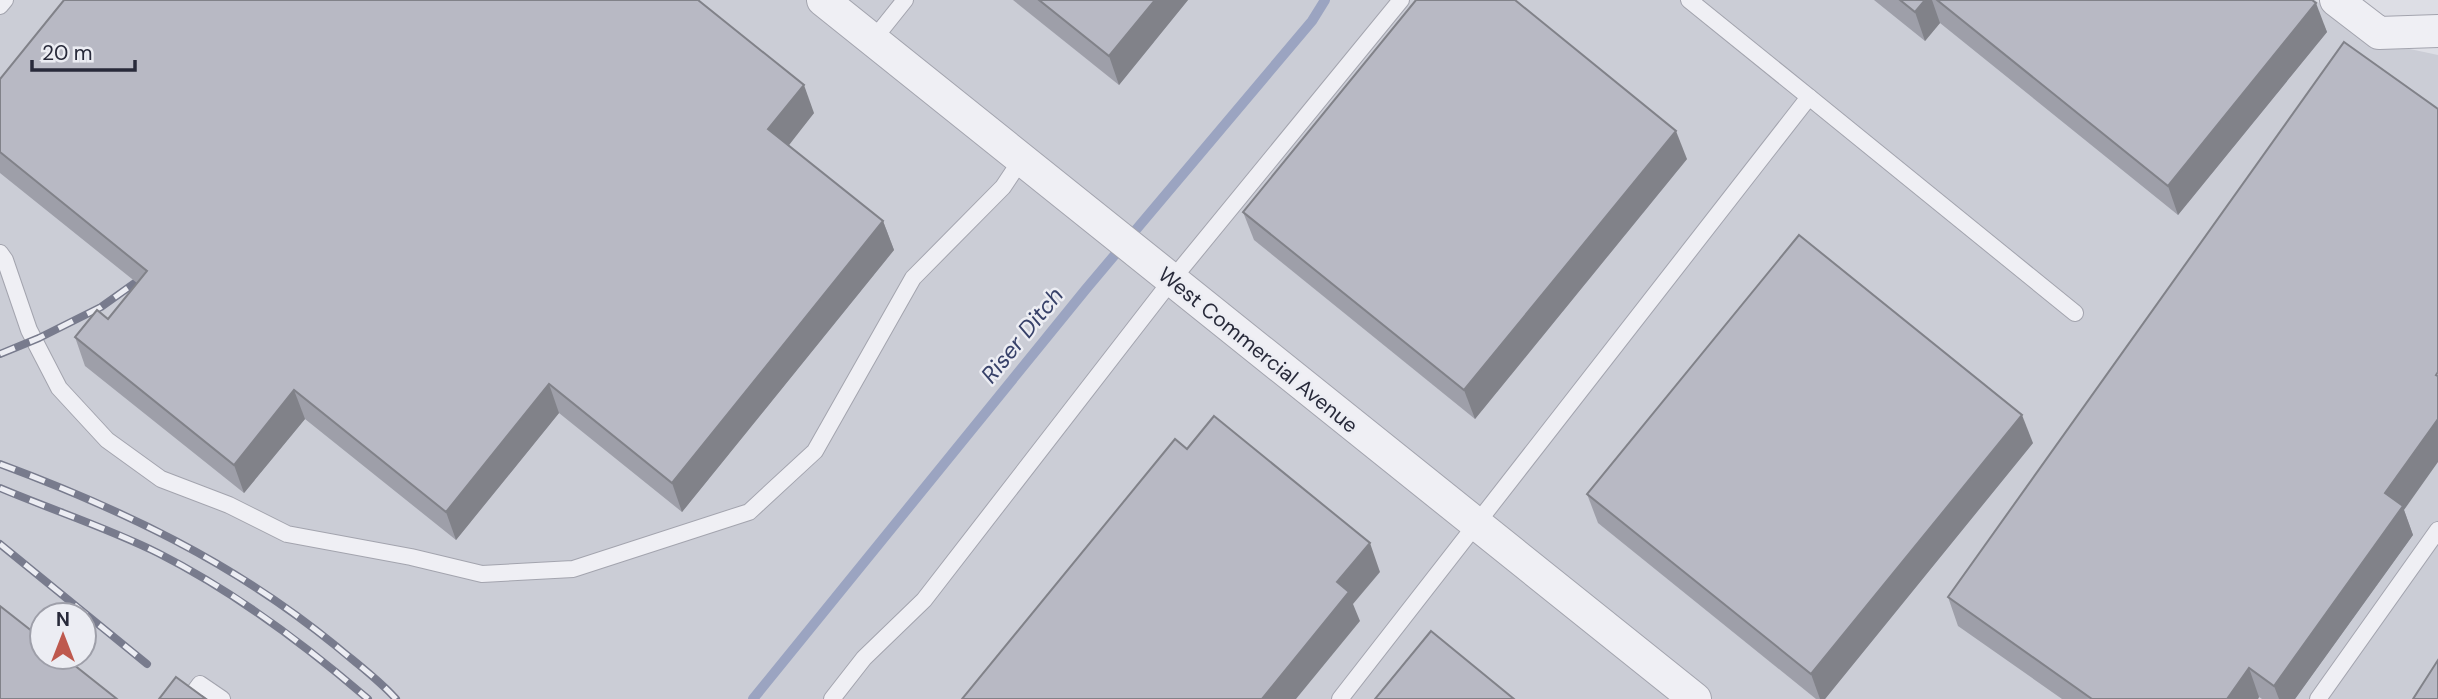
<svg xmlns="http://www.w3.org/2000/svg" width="2438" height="699" font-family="'DM Sans',sans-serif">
<rect width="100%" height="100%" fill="#dddee5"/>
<!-- built -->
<path fill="#cbcdd6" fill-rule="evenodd" d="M0 0H2315L2363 39 2438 55V699H0ZM42 615H84V657H42Z"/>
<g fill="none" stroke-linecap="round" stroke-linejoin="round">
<!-- stream -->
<polyline stroke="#9ba4c1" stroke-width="10" points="753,699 1086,289 1312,21 1325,0"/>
<defs>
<g id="service">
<polyline points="1689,0 1809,97"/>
<polyline points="0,6 5,0"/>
<polyline points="873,40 905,0"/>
<polyline points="0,253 5,260 29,330 59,388 107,440 161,479 229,505 287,534 411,557 482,574 573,569 749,512 815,451 913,278 1003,187 1021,160"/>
<polyline points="189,699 200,684 222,699"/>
<polyline points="832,699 864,658 924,600 1171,281 1401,0"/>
<polyline points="1340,699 1809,97 2075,313"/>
<polyline points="2318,699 2438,530"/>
</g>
<g id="minor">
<polyline points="823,0 1695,699"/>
<polyline points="2336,0 2379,33 2438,31"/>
</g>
</defs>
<!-- service casing -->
<use href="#service" stroke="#a3a4ae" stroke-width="18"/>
<!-- minor casing -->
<use href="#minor" stroke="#a3a4ae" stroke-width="34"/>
<!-- service -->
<use href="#service" stroke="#efeff4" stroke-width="16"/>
<!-- minor -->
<use href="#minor" stroke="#efeff4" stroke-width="32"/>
<defs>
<g id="rail">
<polyline points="0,354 39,338 101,307 153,270"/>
<path d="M0 464C121 509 235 563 336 646 356 663 378 679 396 699"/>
<path d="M0 488C52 510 108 528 158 553 235 592 303 643 368 699"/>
<polyline points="0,544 147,664"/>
</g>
</defs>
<!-- rail casing -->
<use href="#rail" stroke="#787b8d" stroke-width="8"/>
<!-- rail -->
<use href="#rail" stroke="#ecedf3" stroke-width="5" stroke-dasharray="16" stroke-linecap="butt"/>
</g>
<!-- wall -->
<g fill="#9e9fa9">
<polygon points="1013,0 1188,0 1119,85"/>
<polygon points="1874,0 2312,0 2327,32 2178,215 1940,23 1925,41"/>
<polygon points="0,79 814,113 788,145 883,221 894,250 682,512 559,413 456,540 305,419 244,493 85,366 75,337 108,319 137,283 0,173"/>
<polygon points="1687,159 1475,419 1254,240 1243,212"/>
<polygon points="2033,443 1825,699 1816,699 1598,523 1587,494"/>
<polygon points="2404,510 2413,535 2295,699 2262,699 2259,697 2258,699 2062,699 1958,626 1948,597"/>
</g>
<!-- shaded-wall -->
<g fill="#818289">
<polygon points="1155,0 1188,0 1119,85 1109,56"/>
<polygon points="1925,0 1932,0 1940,23 1925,41 1915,12"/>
<polygon points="2316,3 2327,32 2178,215 2168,186"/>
<polygon points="804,85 814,113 779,158 768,129"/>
<polygon points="1676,131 1687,159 1475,419 1464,390"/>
<polygon points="883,221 894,250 682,512 672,483"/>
<polygon points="549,384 559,413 456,540 446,512"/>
<polygon points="294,390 305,419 244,493 234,465"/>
<polygon points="2022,415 2033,443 1825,699 1820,699 1811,674"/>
<polygon points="2438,419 2438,462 2404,510 2413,535 2295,699 2279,699 2274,686 2385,493"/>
<polygon points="1370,543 1380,572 1353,604 1360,621 1296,699 1262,699 1337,582"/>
<polygon points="2249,668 2259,697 2258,699 2227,699"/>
</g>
<!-- building -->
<g fill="#b8b9c4" stroke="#818289" stroke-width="2">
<polygon points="64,0 698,0 804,85 768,129 883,221 672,483 549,384 446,512 294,390 234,465 75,337 97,310 108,319 147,271 0,152 0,79"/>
<polygon points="1039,0 1155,0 1109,56"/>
<polygon points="1416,0 1515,0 1676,131 1464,390 1243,212"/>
<polygon points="1900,0 1925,0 1915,12"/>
<polygon points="1937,0 2312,0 2316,3 2168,186"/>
<polygon points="2344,42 2438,109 2438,372 2436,375 2438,376 2438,419 2385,493 2403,506 2274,686 2249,668 2227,699 2092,699 1948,597"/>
<polygon points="1799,235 2022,415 1811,674 1587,494"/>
<polygon points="1214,416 1370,543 1337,582 1349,592 1262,699 962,699 1175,439 1187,449"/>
<polygon points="0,606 42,639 42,657 64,657 117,699 0,699"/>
<polygon points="1431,631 1514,699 1375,699"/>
<polygon points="2438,660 2438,699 2413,699"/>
<polygon points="176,677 206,699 159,699"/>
</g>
<g text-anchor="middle" stroke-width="5" stroke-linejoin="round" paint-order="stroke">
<!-- street labels -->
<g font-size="21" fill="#282a3a" stroke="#ecedf3">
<text transform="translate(1258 350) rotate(39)" y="7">West Commercial Avenue</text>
</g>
<!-- water labels -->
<g font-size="23" font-style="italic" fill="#374169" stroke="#ecedf3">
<text transform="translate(1022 335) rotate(-51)" y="8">Riser Ditch</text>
</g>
</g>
<!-- north arrow -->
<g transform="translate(63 636)"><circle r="33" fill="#ecedf3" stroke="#9e9fa9" stroke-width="2"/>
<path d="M0-5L12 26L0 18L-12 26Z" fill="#be594e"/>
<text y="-10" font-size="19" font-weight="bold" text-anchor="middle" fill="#282a3a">N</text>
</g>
<!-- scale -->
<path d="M32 60v10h103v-10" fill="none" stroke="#282a3a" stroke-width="3.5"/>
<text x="42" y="60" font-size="21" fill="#282a3a" stroke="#ecedf3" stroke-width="5" paint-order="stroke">20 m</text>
</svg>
